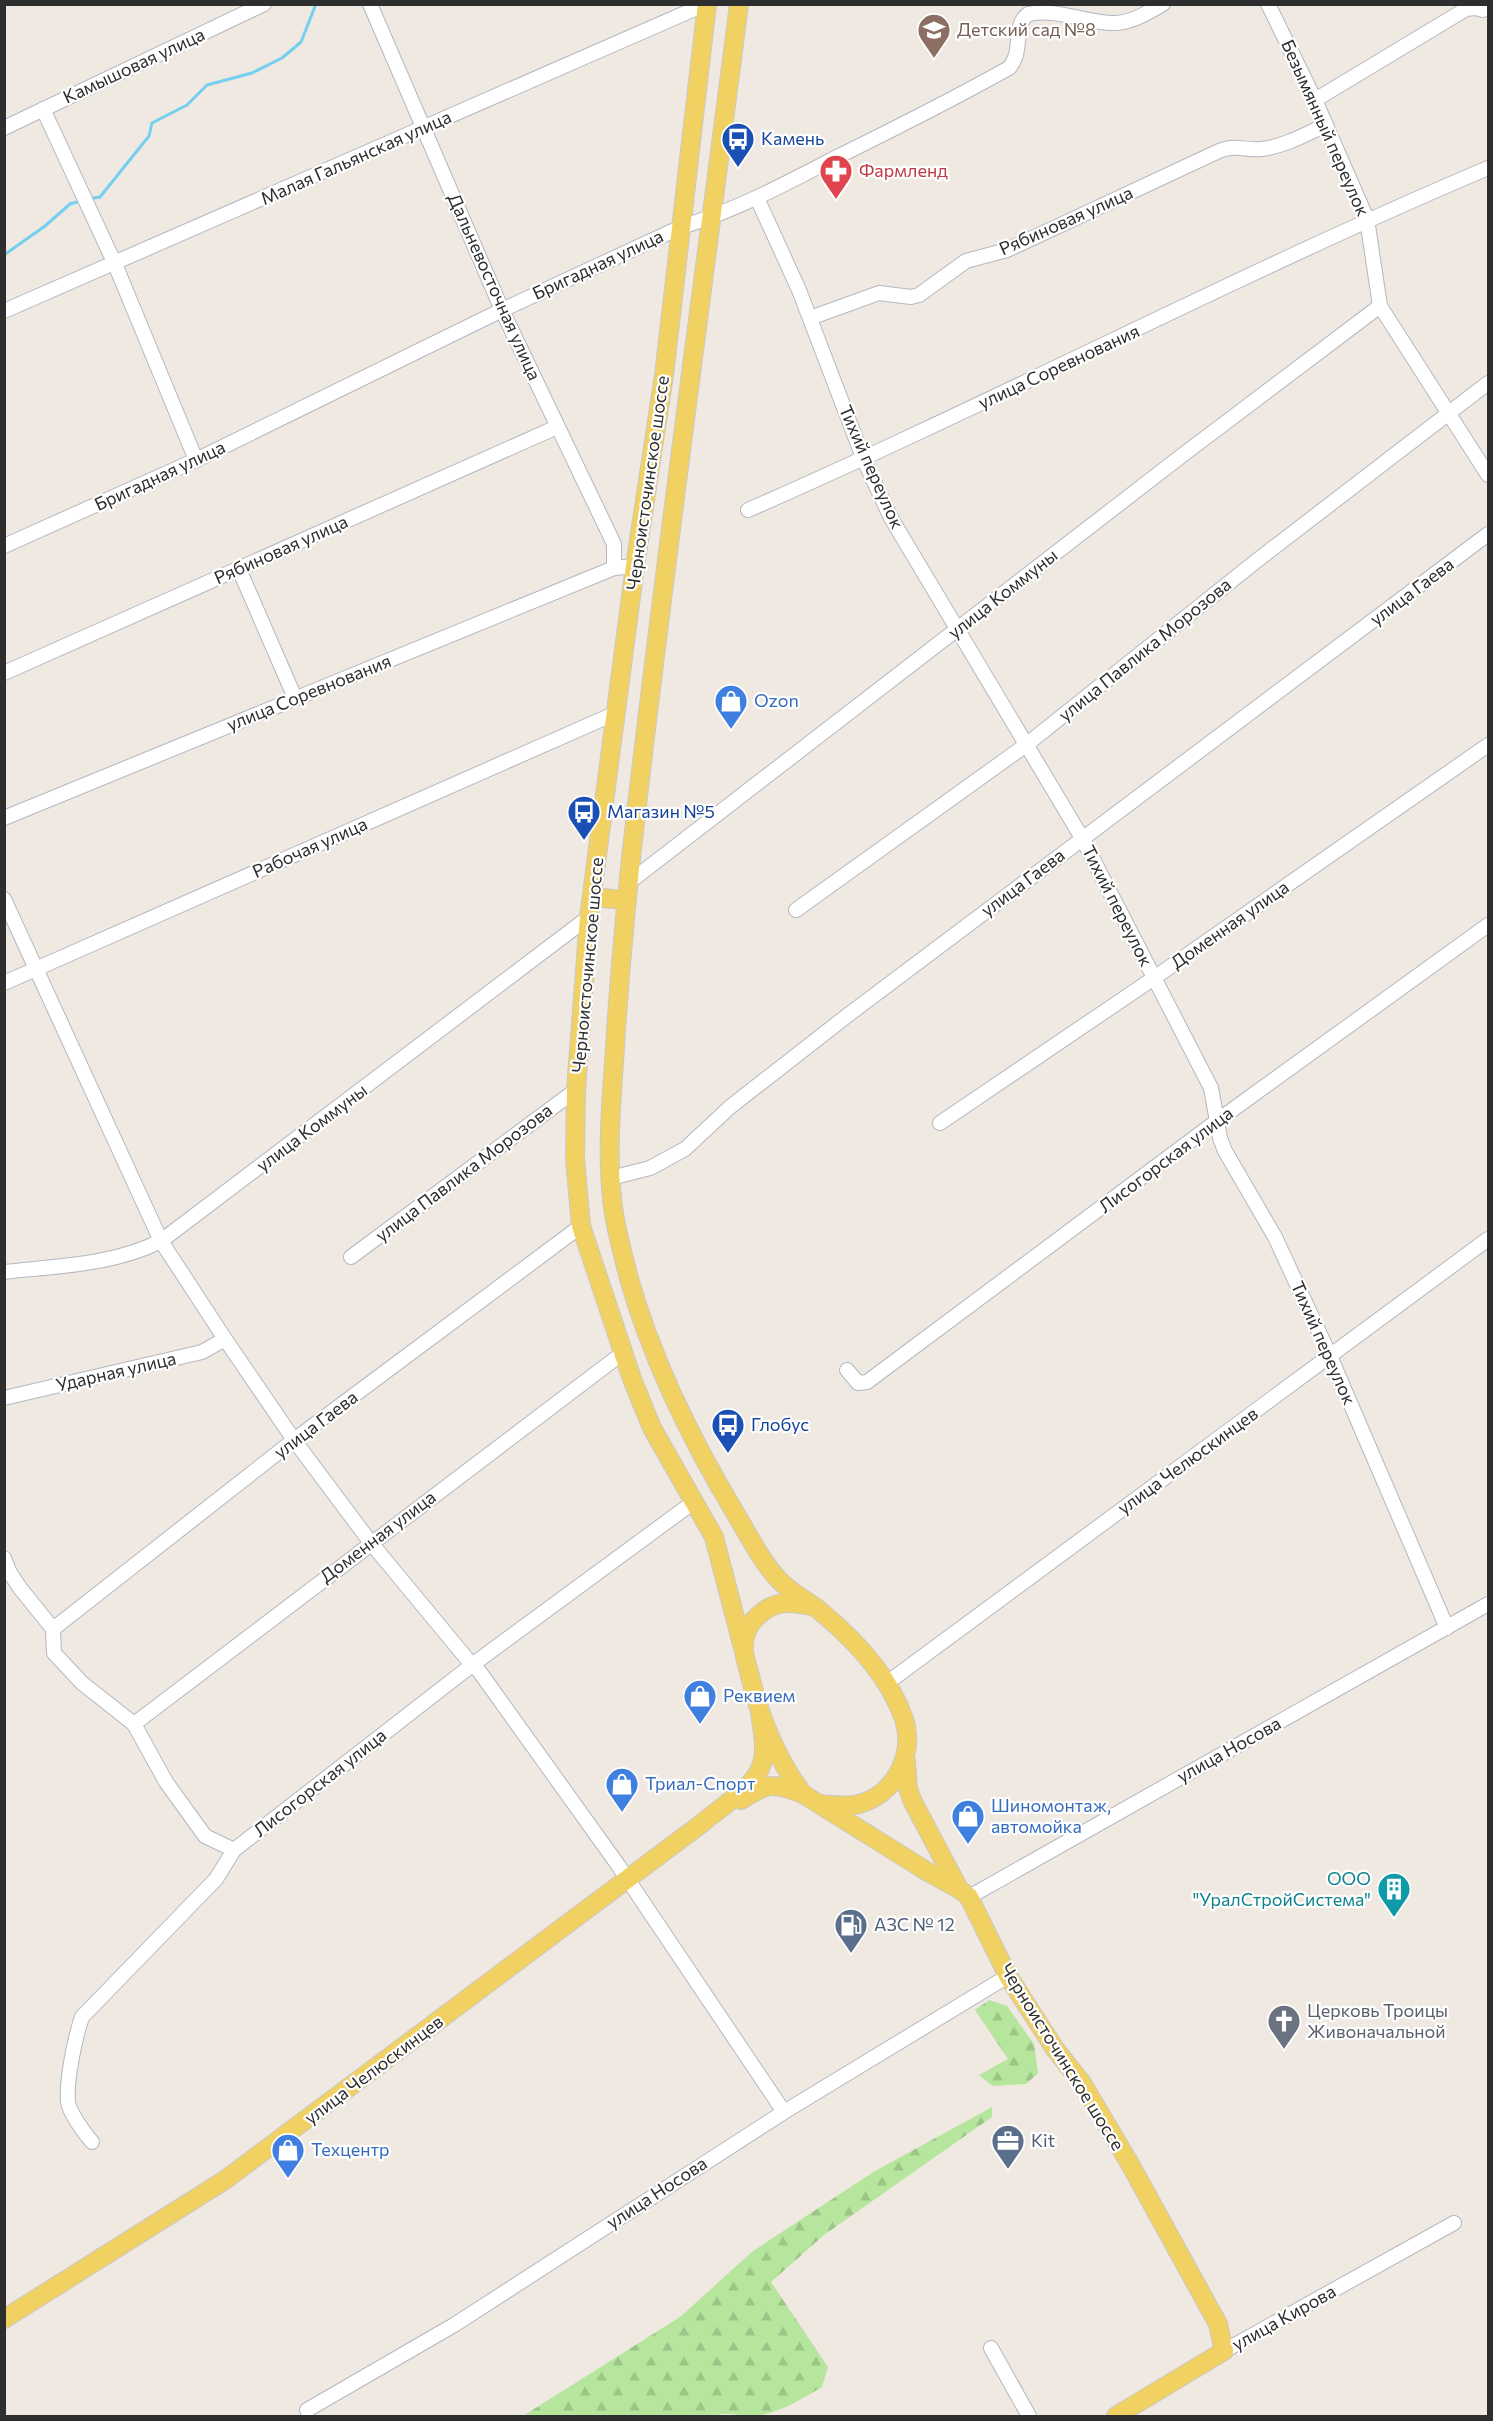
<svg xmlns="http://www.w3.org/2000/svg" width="1493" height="2421" font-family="Commissioner,sans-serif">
<defs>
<pattern id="forest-firs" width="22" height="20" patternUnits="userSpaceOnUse" patternTransform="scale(1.5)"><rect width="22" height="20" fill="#b6e59e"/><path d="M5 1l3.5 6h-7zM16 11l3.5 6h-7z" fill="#9dc588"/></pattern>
</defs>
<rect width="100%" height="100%" fill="#efe9e1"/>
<!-- forest -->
<g fill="url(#forest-firs)">
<polygon points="989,2000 1007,2006 1034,2044 1038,2073 1026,2084 993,2086 979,2075 1008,2059 975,2010"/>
<path d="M992 2107V2117L824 2235 771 2282 828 2367 822 2387C800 2400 783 2411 757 2416 744 2418 726 2410 715 2416H523L680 2317 753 2251 875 2171Z"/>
</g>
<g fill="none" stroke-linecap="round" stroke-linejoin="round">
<!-- stream -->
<g stroke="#75cff0" stroke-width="3">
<polyline points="94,198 100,197 149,136 152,123 187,105 207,85 252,73 282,58 301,42 316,4"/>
<polyline points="4,255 45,226 70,204 77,202"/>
</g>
<defs>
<g id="minor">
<polyline points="370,4 502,310 614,544 614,568"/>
<polyline points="1268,4 1315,100 1367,219 1380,306 1488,475"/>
<polyline points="1315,100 1466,9 1475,8 1483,10"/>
<polyline points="43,109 115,264 196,460"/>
<polyline points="4,128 264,4"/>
<polyline points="757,198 799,290 864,460 891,518 1082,838 1211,1088 1220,1138 1225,1151 1275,1237 1330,1356 1447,1628"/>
<polyline points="4,311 706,4"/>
<path d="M810 318 879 293 911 297 919 295 966 261 1007 250 1219 151C1237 144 1246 151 1262 149 1285 146 1306 134 1326 125"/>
<path d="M748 510C997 401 1238 274 1488 168"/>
<path d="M4 546 196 460 502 310 681 227C737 210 787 183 839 156 896 128 953 99 1009 68 1024 52 1012 26 1028 14 1055 8 1084 22 1111 23 1130 24 1147 13 1163 4"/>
<polyline points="239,569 295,698"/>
<polyline points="4,673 557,427"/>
<polyline points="4,818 614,568 635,566"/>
<polyline points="627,884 1180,457 1380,306"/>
<polyline points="4,899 161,1241 225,1339 294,1440 371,1543 472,1665 479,1671 618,1865 784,2112"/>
<polyline points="796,910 1026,745 1255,562 1488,383"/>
<polyline points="4,983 616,713"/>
<polyline points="940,1123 1154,978 1488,745"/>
<polyline points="611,1178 650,1168 685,1149 730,1107 848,1015 1488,534"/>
<polyline points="351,1257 576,1090"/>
<path d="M4 1272C58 1266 113 1265 161 1241L589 917"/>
<polyline points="847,1370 858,1383 867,1382 1217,1121 1488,925"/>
<polyline points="4,1398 202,1352 225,1339"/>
<polyline points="4,1558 10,1573 20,1588 53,1629 54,1653 82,1683 134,1724 166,1782 205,1836 234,1850"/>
<polyline points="53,1629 294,1440 581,1226"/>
<polyline points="887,1683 1488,1239"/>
<polyline points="134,1724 624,1352"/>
<polyline points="969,1897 1488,1604"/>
<path d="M92 2142C85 2134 69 2112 68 2102 66 2080 75 2038 82 2017L216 1879 234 1850 472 1665 695 1501"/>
<polyline points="991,2348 1029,2416"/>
<polyline points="1224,2351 1454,2223"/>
<polyline points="307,2410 454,2325 784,2112 1008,1976"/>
</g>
<g id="major">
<polyline points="707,4 664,375 635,566 589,917 576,1090 575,1158 581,1226 632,1379 652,1428 714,1537 743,1648"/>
<path d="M739 4C705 272 668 538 637 805 628 881 621 955 616 1031 613 1086 606 1143 612 1198 614 1224 622 1250 628 1275 652 1361 691 1440 737 1516 750 1538 763 1564 781 1582 792 1593 808 1601 820 1611 854 1639 889 1676 904 1719 915 1754 896 1794 859 1804 846 1807 832 1805 820 1804"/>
<polyline points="592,897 625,900"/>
<path d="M811 1606C791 1602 776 1600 760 1614 750 1622 744 1633 744 1646 743 1653 746 1661 748 1668 758 1712 776 1758 803 1794L928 1872 959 1889"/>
<polyline points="906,1762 908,1789 913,1802 959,1889 969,1897 1008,1976 1055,2049 1082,2083 1130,2164 1218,2324 1224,2351 1116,2416"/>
<path d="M741 1800C769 1782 773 1783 803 1794"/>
<path d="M4 2319 225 2180 701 1824C717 1810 752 1788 760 1769 768 1752 762 1730 760 1712"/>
</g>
</defs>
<!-- minor casing -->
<use href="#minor" stroke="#b4b7c1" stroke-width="16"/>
<!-- major casing -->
<use href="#major" stroke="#c9c9c9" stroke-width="20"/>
<!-- minor -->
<use href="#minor" stroke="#fff" stroke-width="14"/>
<!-- major -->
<use href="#major" stroke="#f2d163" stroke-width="18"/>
</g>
<!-- icons -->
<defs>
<symbol id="school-pin" viewBox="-11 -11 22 30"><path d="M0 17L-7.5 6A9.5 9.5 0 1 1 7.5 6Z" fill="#8d6e63" stroke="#fff"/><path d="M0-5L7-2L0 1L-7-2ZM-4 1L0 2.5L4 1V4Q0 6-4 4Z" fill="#fff"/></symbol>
<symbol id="bus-pin" viewBox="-11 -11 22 30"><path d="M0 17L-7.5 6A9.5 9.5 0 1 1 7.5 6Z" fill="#1a4fb4" stroke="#fff"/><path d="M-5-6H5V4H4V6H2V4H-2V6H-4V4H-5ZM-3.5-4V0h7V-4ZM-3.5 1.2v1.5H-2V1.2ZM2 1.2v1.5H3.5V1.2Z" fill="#fff"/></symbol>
<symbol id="pharmacy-pin" viewBox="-11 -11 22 30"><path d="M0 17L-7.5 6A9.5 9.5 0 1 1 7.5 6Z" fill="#e0444e" stroke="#fff"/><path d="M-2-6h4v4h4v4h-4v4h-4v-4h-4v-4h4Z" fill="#fff"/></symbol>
<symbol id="shop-pin" viewBox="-11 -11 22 30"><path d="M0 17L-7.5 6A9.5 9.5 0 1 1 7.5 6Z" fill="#3f7fe0" stroke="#fff"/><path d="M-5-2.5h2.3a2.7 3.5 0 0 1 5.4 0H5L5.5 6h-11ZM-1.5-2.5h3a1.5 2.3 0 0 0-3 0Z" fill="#fff"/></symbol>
<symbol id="building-pin" viewBox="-11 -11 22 30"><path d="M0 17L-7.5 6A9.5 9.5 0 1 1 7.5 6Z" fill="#0f9aa8" stroke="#fff"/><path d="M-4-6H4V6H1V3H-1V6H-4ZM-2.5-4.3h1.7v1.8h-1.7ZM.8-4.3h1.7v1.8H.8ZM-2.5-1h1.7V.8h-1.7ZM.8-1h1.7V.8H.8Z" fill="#fff"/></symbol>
<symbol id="fuel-pin" viewBox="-11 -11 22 30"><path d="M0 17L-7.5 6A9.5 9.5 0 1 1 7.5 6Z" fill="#5c6f8a" stroke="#fff"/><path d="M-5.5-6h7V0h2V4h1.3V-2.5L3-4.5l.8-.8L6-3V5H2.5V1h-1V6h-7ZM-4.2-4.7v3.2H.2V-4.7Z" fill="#fff"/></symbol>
<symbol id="church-pin" viewBox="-11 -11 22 30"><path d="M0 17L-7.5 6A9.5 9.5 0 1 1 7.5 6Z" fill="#6b7280" stroke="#fff"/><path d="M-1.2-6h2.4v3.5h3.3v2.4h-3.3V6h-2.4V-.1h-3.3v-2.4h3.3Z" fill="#fff"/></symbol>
<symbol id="office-pin" viewBox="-11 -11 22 30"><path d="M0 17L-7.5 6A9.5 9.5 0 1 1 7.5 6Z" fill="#5c6f8a" stroke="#fff"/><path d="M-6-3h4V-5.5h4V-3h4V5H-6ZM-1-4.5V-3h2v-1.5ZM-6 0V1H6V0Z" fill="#fff"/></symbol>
</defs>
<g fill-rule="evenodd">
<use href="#school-pin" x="915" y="11" width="38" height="52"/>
<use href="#bus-pin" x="719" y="120" width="38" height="52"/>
<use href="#pharmacy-pin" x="817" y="152" width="38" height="52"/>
<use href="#shop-pin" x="712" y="682" width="38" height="52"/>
<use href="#bus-pin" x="565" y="793" width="38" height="52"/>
<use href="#bus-pin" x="709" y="1406" width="38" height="52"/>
<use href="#shop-pin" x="681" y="1677" width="38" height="52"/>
<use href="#shop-pin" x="603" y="1765" width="38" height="52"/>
<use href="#shop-pin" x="949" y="1797" width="38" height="52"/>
<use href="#building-pin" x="1375" y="1870" width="38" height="52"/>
<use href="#fuel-pin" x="832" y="1906" width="38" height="52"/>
<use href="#church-pin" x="1265" y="2002" width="38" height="52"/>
<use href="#office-pin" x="989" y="2122" width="38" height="52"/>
<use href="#shop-pin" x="269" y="2131" width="38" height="52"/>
</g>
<g text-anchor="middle" stroke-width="4.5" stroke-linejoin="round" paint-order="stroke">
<!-- education labels -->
<g font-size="18" fill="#785e54" stroke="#fff" text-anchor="start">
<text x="957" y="36">Детский сад №8</text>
</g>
<!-- street labels -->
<g font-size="18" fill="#2e2e2e" stroke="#fff">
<text transform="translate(134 66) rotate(-25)" y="6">Камышовая улица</text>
<text transform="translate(1325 128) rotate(66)" y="6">Безымянный переулок</text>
<text transform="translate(356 158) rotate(-24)" y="6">Малая Гальянская улица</text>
<text transform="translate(1066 221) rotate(-24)" y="6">Рябиновая улица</text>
<text transform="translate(598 265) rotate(-25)" y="6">Бригадная улица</text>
<text transform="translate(494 287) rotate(66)" y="6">Дальневосточная улица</text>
<text transform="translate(1059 367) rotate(-25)" y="6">улица Соревнования</text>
<text transform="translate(871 467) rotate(66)" y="6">Тихий переулок</text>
<text transform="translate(160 476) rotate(-25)" y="6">Бригадная улица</text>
<text transform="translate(648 483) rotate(-82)" y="6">Черноисточинское шоссе</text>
<text transform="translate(281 550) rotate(-24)" y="6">Рябиновая улица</text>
<text transform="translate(1412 592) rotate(-37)" y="6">улица Гаева</text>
<text transform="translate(1003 594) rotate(-38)" y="6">улица Коммуны</text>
<text transform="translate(1145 650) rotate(-39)" y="6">улица Павлика Морозова</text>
<text transform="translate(309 693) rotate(-22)" y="6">улица Соревнования</text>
<text transform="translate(310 848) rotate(-24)" y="6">Рабочая улица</text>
<text transform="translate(1023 883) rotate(-37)" y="6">улица Гаева</text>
<text transform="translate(1117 906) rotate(63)" y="6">Тихий переулок</text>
<text transform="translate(1230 925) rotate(-35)" y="6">Доменная улица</text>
<text transform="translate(588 965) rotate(-85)" y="6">Черноисточинское шоссе</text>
<text transform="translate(312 1128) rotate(-37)" y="6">улица Коммуны</text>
<text transform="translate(1166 1160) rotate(-37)" y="6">Лисогорская улица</text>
<text transform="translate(464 1173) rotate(-37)" y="6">улица Павлика Морозова</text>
<text transform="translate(1323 1343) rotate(66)" y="6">Тихий переулок</text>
<text transform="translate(116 1372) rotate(-13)" y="6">Ударная улица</text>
<text transform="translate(316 1425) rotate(-37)" y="6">улица Гаева</text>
<text transform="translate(1188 1461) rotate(-36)" y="6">улица Челюскинцев</text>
<text transform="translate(378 1537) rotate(-37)" y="6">Доменная улица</text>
<text transform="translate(1229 1750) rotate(-29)" y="6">улица Носова</text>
<text transform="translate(320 1783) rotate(-38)" y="6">Лисогорская улица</text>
<text transform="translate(1062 2057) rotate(58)" y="6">Черноисточинское шоссе</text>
<text transform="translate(374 2070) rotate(-37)" y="6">улица Челюскинцев</text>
<text transform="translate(657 2193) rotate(-33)" y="6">улица Носова</text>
<text transform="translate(1284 2318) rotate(-29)" y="6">улица Кирова</text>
</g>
<!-- transit labels -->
<g font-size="18" fill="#164399" stroke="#fff" text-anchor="start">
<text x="761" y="145">Камень</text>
<text x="607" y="818">Магазин №5</text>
<text x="751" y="1431">Глобус</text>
</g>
<!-- health labels -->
<g font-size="18" fill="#be3a42" stroke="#fff" text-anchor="start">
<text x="859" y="177">Фармленд</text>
</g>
<!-- shop labels -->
<g font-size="18" fill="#366cbe" stroke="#fff" text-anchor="start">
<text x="754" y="707">Ozon</text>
<text x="723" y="1702">Реквием</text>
<text x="645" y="1790">Триал-Спорт</text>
<text x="991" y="1812">Шиномонтаж,<tspan x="991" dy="21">автомойка</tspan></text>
<text x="311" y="2156">Техцентр</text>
</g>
<!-- culture labels -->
<g font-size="18" fill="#0d838f" stroke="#fff" text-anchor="end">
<text x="1371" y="1885">ООО<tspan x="1371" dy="21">"УралСтройСистема"</tspan></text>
</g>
<!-- service labels -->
<g font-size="18" fill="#4e5e75" stroke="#fff" text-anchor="start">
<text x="874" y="1931">АЗС № 12</text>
<text x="1031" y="2147">Kit</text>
</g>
<!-- worship labels -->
<g font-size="18" fill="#5b616d" stroke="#fff" text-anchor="start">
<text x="1307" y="2017">Церковь Троицы<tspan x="1307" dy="21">Живоначальной</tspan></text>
</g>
</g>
<!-- border -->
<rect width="1493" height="2421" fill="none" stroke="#2e2e2e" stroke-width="12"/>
</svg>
